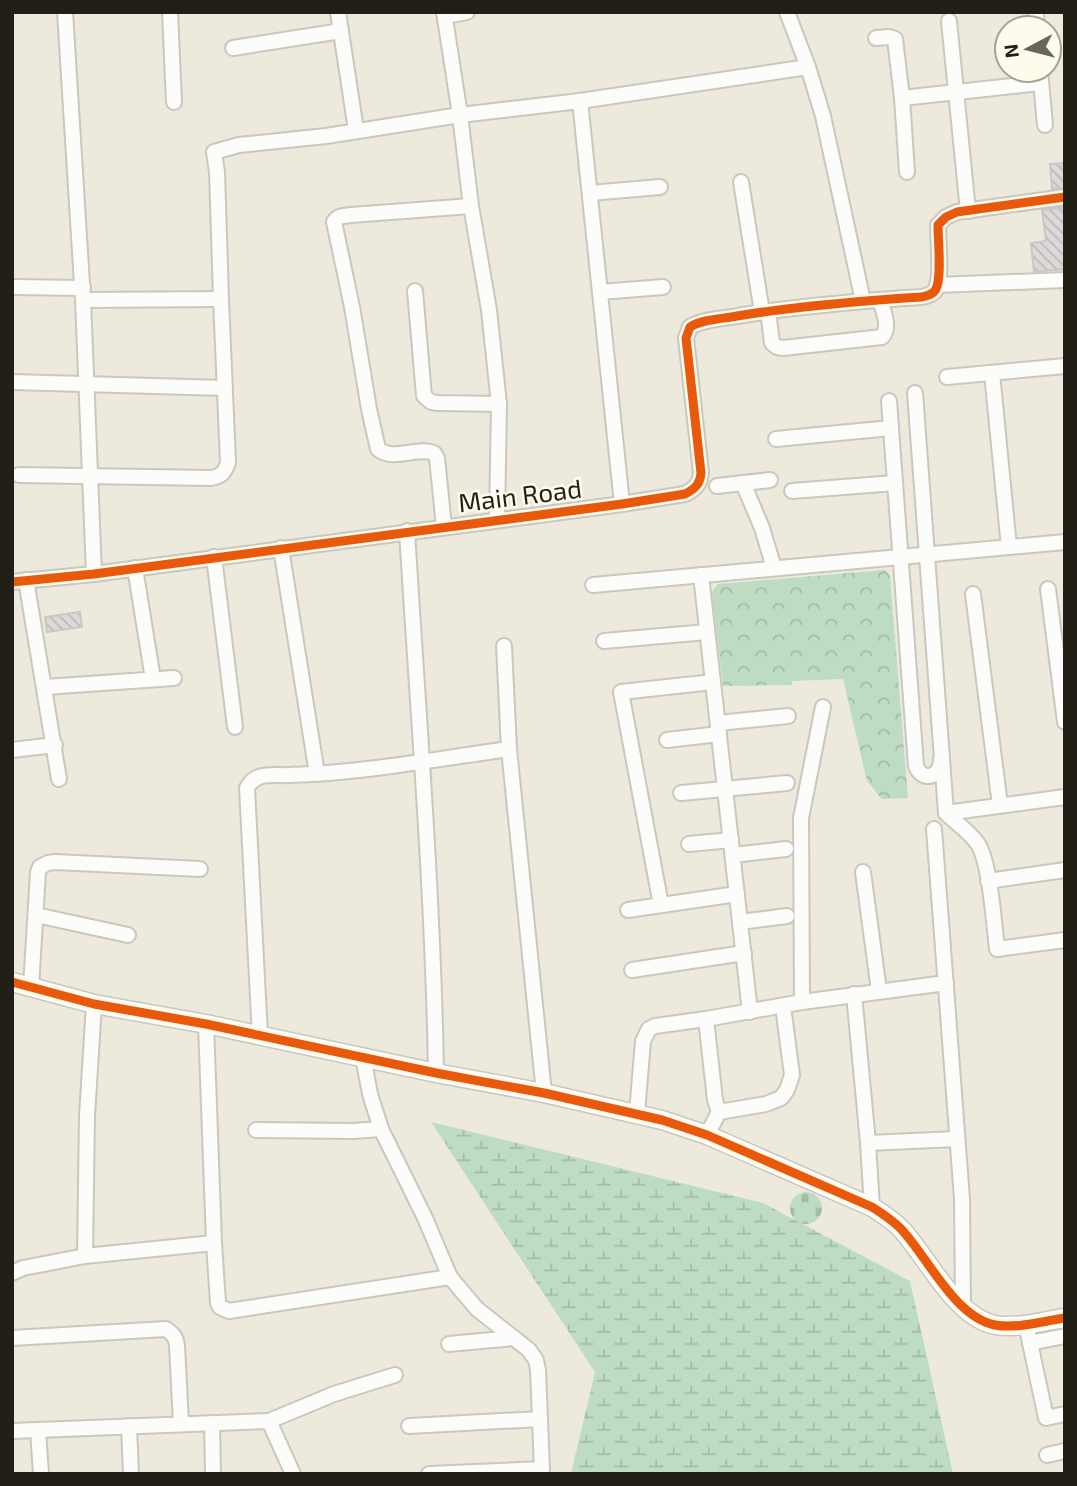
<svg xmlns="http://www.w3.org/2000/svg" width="1077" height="1486" font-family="'Exo 2',sans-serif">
<defs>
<pattern id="wetland-marsh" width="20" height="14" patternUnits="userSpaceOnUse" patternTransform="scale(1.75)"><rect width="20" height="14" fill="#bddcc3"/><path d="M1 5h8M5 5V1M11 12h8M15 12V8" fill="none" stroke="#a2bca7"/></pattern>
<pattern id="cemetery-stones" width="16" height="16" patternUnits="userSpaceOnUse" patternTransform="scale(1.75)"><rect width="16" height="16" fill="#bddcc3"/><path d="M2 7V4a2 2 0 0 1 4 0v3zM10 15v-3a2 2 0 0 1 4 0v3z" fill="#a2bca7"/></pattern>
<pattern id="park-crowns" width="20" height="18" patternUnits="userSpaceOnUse" patternTransform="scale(1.75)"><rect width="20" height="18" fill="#bddcc3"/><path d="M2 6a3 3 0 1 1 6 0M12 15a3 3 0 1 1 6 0" fill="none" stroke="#a2bca7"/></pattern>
<pattern id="building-back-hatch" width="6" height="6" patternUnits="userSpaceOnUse" patternTransform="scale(1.75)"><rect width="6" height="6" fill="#dcd9d8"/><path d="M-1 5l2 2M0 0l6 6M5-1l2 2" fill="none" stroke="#bcbab9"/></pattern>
</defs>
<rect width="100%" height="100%" fill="#edeadd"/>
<!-- wetland -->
<polygon fill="url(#wetland-marsh)" points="431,1122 763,1203 910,1281 953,1474 571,1474 595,1372"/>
<!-- cemetery -->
<circle fill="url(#cemetery-stones)" cx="806" cy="1208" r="16"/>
<!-- park -->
<polygon fill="url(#park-crowns)" points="885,570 890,576 908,798 882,799 867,781 843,679 792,681 792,685 723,686 712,592 718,584"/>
<!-- building -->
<g fill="url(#building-back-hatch)" stroke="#cac8c6" stroke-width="2">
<polygon points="1063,163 1065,188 1052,189 1050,164"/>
<polygon points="1065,207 1065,269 1034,272 1031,243 1046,241 1042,210"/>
<polygon points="80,612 82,627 47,632 45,617"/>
</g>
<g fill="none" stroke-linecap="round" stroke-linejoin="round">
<defs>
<g id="minor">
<polyline points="65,12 83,300 94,574"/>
<polyline points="170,12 174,102"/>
<polyline points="338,12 356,130"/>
<polyline points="444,12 460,115 471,206 489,310 499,404 497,520"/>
<polyline points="787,12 808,67 823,116 863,301"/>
<polyline points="1036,14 1037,28"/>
<polyline points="445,16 467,12"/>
<polyline points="949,21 968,211"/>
<polyline points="876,38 889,37 895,39 902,98 907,172"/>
<polyline points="233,48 341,31"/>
<polyline points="1040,70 1045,125"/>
<polyline points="902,98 1040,83"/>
<polyline points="580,101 622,504"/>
<polyline points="741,182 762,312"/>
<polyline points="590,193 660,187"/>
<polyline points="937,285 1065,280"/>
<polyline points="14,287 83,288"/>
<polyline points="415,291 424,396 431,402 438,403 499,404"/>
<polyline points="600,292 663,287"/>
<polyline points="83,300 221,299"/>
<path d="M768 311 772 343 777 347 783 348 882 337C891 327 883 311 880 300"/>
<polyline points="992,373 1009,547"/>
<polyline points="947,377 1065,366"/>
<polyline points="12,382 225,388"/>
<path d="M915 393 946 813C956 823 970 832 978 844 990 863 994 924 997 949L1065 940"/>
<path d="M889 401 916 766C923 783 941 777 941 759"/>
<polyline points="776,439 891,428"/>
<path d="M19 475 211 478C222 476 224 473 228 463L221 299 217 172 214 152 239 145 326 136 460 115 580 101 808 67"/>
<polyline points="743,483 762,528 774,568"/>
<polyline points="717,486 770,480"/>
<polyline points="792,491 895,483"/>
<path d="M444 527 437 458 434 453C417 446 394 462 378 449L369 409 352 307 334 222C338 215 344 216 351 215L471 206"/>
<path d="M407 531C418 712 433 892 436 1073"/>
<polyline points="281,548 317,774"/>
<polyline points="214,557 235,727"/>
<polyline points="135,568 153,679"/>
<polyline points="701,575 750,1012"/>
<polyline points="26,580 59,779"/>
<path d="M12 582 94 574 622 504 685 494C695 489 700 484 701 473L686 338 690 327C703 319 722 319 737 316 797 306 860 301 921 297 926 296 933 295 936 289 942 277 938 240 938 225L946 217 957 212 1065 197"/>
<polyline points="593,585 1065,542"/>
<polyline points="1048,589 1065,722"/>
<polyline points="973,594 1000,805"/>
<polyline points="604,641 707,632"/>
<polyline points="504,646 509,749 544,1093"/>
<polyline points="45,687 174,678"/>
<polyline points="718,723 788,716"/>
<polyline points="667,740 719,734"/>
<polyline points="12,750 55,745"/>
<polyline points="681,793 787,783"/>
<polyline points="946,813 1065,797"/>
<polyline points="934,829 962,1199 963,1306"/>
<polyline points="689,844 731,840"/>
<polyline points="733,855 786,849"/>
<polyline points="863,872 879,991"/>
<polyline points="988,881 1065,870"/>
<polyline points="661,905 621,692 713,682"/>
<polyline points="628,910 737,894"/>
<polyline points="36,915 128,935"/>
<polyline points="740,922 787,916"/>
<polyline points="632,970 744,953"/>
<polyline points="31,987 38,872 40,867 48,863 55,862 200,869"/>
<polyline points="854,994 868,1143 872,1207"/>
<polyline points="802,1002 801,818 823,707"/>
<polyline points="706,1019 715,1100 719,1112"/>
<path d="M260 1036 247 788C256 771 272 776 289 775 363 773 436 759 509 749"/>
<polyline points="363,1057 370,1094 381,1129 425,1218 450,1277 477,1309 529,1350 536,1360 538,1370 542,1469 429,1474"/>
<polyline points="637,1113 643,1041 649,1029 655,1026 706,1019 802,1002 946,983"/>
<polyline points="256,1130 353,1131 381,1129"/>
<polyline points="707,1135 719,1112 766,1104 781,1098 787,1090 792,1075 783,1006"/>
<polyline points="868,1143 957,1139"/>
<polyline points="214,1243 218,1303 220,1307 229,1311 450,1277"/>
<polyline points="85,1256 87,1116 94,1004"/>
<polyline points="12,1273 23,1268 85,1256 214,1243 206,1024"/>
<polyline points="1026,1324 1046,1418 1065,1414"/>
<path d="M12 1338 166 1329C173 1334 176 1337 177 1346L181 1424"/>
<polyline points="1030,1343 1065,1336"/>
<polyline points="449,1344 514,1338"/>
<polyline points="269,1421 293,1474"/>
<polyline points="212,1423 213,1474"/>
<polyline points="129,1426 131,1474"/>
<polyline points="409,1426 540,1419"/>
<polyline points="38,1430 41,1474"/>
<polyline points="12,1431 269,1421 334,1394 395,1375"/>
<polyline points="1047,1455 1065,1451"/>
</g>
<path id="tertiary" d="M12 982 94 1004 206 1024 436 1073 544 1093 662 1120 707 1135 872 1207C883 1214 894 1221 902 1230 928 1258 955 1317 995 1325 1017 1329 1043 1321 1065 1318"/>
</defs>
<!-- minor casing -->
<use href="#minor" stroke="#cac7bd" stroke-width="18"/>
<!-- tertiary casing -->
<use href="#tertiary" stroke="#cac7bd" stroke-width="21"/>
<!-- minor -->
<use href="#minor" stroke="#fcfcfa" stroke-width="14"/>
<!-- tertiary -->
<use href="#tertiary" stroke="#fcfcfa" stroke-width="18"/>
<defs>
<g id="cycleway">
<path d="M12 582 94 574 622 504 685 494C695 489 700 484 701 473L686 338 690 327C703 319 722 319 737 316 797 306 860 301 921 297 926 296 933 295 936 289 942 277 938 240 938 225L946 217 957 212 1065 197"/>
<path d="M12 982 94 1004 206 1024 436 1073 544 1093 662 1120 707 1135 872 1207C883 1214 894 1221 902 1230 928 1258 955 1317 995 1325 1017 1329 1043 1321 1065 1318"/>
</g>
</defs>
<!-- cycleway casing -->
<use href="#cycleway" stroke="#fefaec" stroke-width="13"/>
<!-- cycleway -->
<use href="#cycleway" stroke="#e8590c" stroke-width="9"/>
</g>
<g text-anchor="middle" stroke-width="5" stroke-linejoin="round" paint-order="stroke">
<!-- street labels -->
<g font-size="26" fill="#211f16" stroke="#fefaec">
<text transform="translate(520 496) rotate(-7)" y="9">Main Road</text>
</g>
</g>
<!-- border -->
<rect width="1077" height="1486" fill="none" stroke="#211f16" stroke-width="28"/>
<!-- north arrow -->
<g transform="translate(1028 49) rotate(263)"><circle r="33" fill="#fefaec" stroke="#a6a296" stroke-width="2"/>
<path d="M0-5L12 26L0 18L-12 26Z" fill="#68665c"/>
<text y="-10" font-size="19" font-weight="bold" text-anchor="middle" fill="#211f16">N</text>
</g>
</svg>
